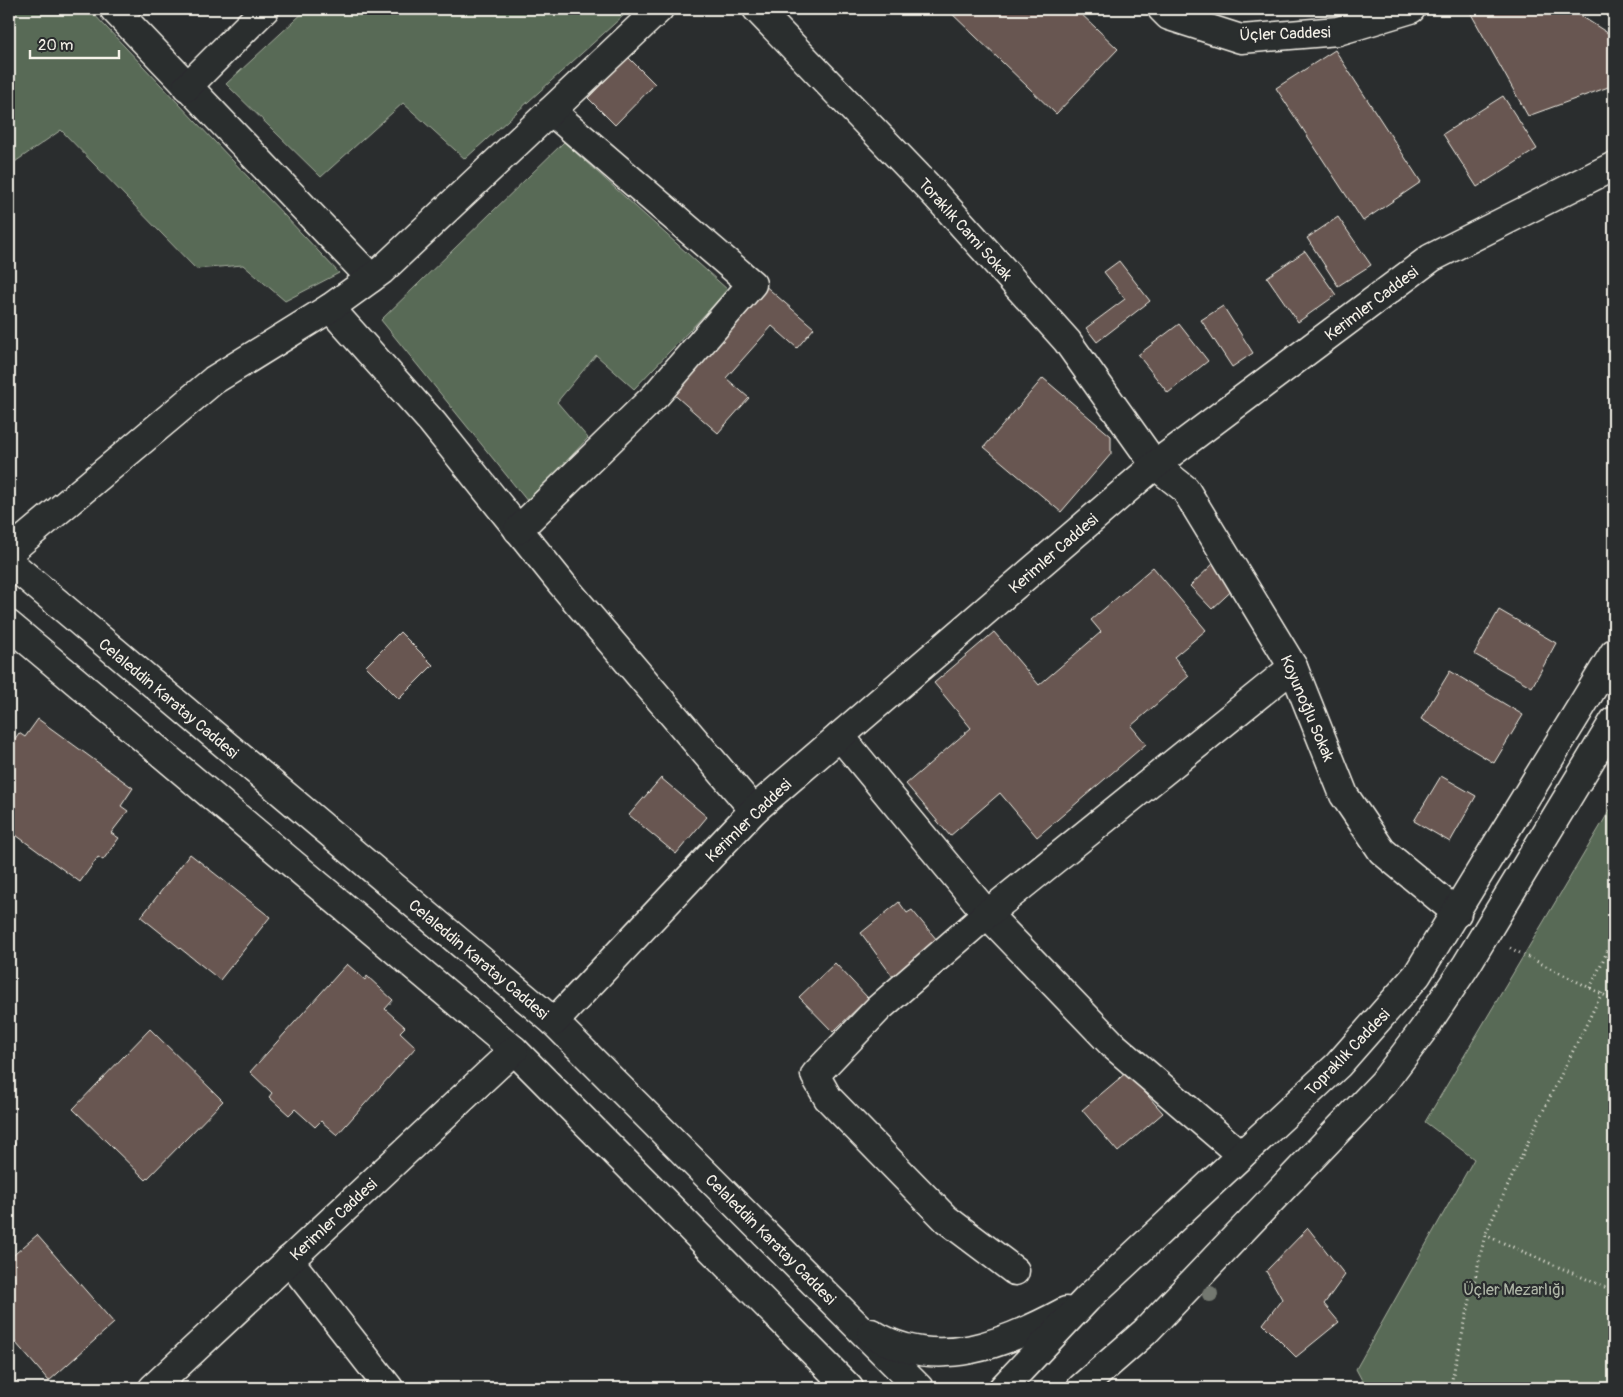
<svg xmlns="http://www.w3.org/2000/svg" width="1623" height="1397" font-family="Pangolin,sans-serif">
<rect width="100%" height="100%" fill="#2a2d2e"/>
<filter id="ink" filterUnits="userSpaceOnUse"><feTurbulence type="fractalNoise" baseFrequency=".02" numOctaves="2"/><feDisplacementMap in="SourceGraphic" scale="10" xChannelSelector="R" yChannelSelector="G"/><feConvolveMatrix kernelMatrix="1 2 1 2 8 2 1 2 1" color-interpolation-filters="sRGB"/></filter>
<g filter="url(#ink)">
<!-- green -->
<g fill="#596b56" stroke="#a6ae9f">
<polygon points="9,9 89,9 339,273 285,301 243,265 196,269 61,130 9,166"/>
<polygon points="307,9 621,9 624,15 465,159 403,103 321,177 226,84"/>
<polygon points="564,142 728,290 634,389 596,355 557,402 588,438 528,502 381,320"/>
<polygon points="1614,803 1614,1388 1366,1388 1356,1369 1474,1159 1425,1122"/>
</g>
<!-- building -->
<g fill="#685751" stroke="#f4f1e8">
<polygon points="947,9 1076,9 1118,49 1056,114"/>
<polygon points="1486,9 1570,9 1614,37 1614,85 1528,116 1470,12"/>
<polygon points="1335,50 1421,182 1363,221 1276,88"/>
<polygon points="628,57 655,84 615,125 588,98"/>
<polygon points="1503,96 1537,149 1477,187 1443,134"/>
<polygon points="1338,217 1371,265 1338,286 1307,238"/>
<polygon points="1305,251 1336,295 1298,322 1267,277"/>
<polygon points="1119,261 1150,301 1097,342 1086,328 1125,299 1104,272"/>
<polygon points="763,284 814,328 797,348 772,326 726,378 749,398 718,433 670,391"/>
<polygon points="1223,306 1253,353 1232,367 1201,320"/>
<polygon points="1179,324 1208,361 1168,393 1138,355"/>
<polygon points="1043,378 1111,436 1111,454 1061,512 984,447"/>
<polygon points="1216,561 1238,585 1212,609 1190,586"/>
<polygon points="1153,567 1206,630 1174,657 1189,676 1131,726 1146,744 1037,837 1000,793 950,836 906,784 971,728 934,683 994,632 1039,685 1101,632 1091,620"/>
<polygon points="1499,610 1556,643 1532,687 1474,654"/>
<polygon points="400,632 433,665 399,699 366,666"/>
<polygon points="1450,671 1523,715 1494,763 1421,719"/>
<polygon points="38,719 133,788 121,806 128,811 111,833 119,838 103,860 98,857 80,882 9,830 9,747 19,733 25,737"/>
<polygon points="1441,776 1476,796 1450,842 1414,821"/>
<polygon points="661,778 707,817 676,854 629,815"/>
<polygon points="190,854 270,917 220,980 141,917"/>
<polygon points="899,902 907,913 912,910 942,946 896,981 861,933"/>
<polygon points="835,963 868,998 833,1032 799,997"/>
<polygon points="347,964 365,980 367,976 393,1000 385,1009 405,1027 400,1032 416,1047 337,1135 321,1121 315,1127 295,1109 289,1115 269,1097 272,1093 250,1072"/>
<polygon points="150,1029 223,1101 146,1180 73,1109"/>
<polygon points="1127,1072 1163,1113 1118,1152 1082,1110"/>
<polygon points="9,1135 15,1144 9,1148"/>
<polygon points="1308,1228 1345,1275 1324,1304 1339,1322 1296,1357 1263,1324 1282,1299 1266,1271"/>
<polygon points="37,1235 114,1323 49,1381 9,1335 9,1259"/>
</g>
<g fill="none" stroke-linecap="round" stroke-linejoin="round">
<defs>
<g id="street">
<polyline points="114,9 371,278"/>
<polyline points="757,9 932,191 1067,341 1155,465 1185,489 1293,667 1344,795 1382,851 1457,913"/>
<polyline points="187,87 265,9"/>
<polyline points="330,308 432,422 562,584 754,810"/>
<polyline points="518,530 656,395 752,284 551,111"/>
<polyline points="9,552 214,380 330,308 381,271 659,9"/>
<polyline points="840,736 987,914 1114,1046 1241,1155"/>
<polyline points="289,1260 389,1388"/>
<polyline points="1015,1271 946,1219 828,1098 815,1075 879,1008 987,914 1293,667"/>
</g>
<g id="secondary">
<polyline points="1162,9 1169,16 1241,39 1338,31 1411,9"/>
<polyline points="9,562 554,1022 919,1388"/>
<polyline points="9,625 514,1050 849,1388"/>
<polyline points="554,1022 754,810 1155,465 1431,258 1614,166"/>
<path d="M871 1333C936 1373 1005 1344 1066 1311"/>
<polyline points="153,1388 514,1050"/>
<polyline points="1003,1388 1087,1299 1338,1065 1417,975 1614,653"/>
<polyline points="1081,1388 1145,1332 1383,1083 1423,1030 1467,964 1614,721"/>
</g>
</defs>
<!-- street casing -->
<use href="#street" stroke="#f4f1e8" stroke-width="31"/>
<!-- secondary casing -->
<use href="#secondary" stroke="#f4f1e8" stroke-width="31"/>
<!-- path -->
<g stroke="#f4f1e8" stroke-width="3" stroke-dasharray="1 4" stroke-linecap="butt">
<polyline points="1510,948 1614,1000"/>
<polyline points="1590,988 1614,937"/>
<polyline points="1485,1235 1614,1291"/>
<polyline points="1450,1388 1485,1235 1536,1125 1602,993"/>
</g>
<!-- street -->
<use href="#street" stroke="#2a2d2e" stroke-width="28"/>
<!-- secondary -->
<use href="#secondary" stroke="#2a2d2e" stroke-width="28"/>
</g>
<!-- trees -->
<circle fill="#737870" cx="1210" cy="1294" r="8"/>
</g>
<g text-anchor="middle" stroke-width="4.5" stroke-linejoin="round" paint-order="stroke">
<!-- street labels -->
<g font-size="16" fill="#f4f1e8" stroke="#2a2d2e">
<text transform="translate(1285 33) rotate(-2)" y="6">Üçler Caddesi</text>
<text transform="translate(966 229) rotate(48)" y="6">Toraklık Cami Sokak</text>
<text transform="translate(1371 303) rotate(-37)" y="6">Kerimler Caddesi</text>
<text transform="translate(1053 553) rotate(-41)" y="6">Kerimler Caddesi</text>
<text transform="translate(169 698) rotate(40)" y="6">Celaleddin Karatay Caddesi</text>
<text transform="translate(1308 708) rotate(67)" y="6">Koyunoğlu Sokak</text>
<text transform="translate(748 820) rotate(-44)" y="6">Kerimler Caddesi</text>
<text transform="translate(479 959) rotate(40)" y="6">Celaleddin Karatay Caddesi</text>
<text transform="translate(1347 1052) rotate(-46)" y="6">Topraklık Caddesi</text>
<text transform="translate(333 1219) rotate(-43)" y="6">Kerimler Caddesi</text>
<text transform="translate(771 1239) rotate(45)" y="6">Celaleddin Karatay Caddesi</text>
</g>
<!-- park labels -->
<g font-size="16" fill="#aeb5a6" stroke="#2a2d2e">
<text x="1514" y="1295">Üçler Mezarlığı</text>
</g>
</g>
<!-- margin -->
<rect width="1623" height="1397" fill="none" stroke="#2a2d2e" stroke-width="30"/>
<rect x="15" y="15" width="1593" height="1367" fill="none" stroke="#f4f1e8" stroke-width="2" filter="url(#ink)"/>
<!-- scale -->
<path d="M30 50v8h89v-8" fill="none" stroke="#f4f1e8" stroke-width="2.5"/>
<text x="38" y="50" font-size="15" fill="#f4f1e8" stroke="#2a2d2e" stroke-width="4" paint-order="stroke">20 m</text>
</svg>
